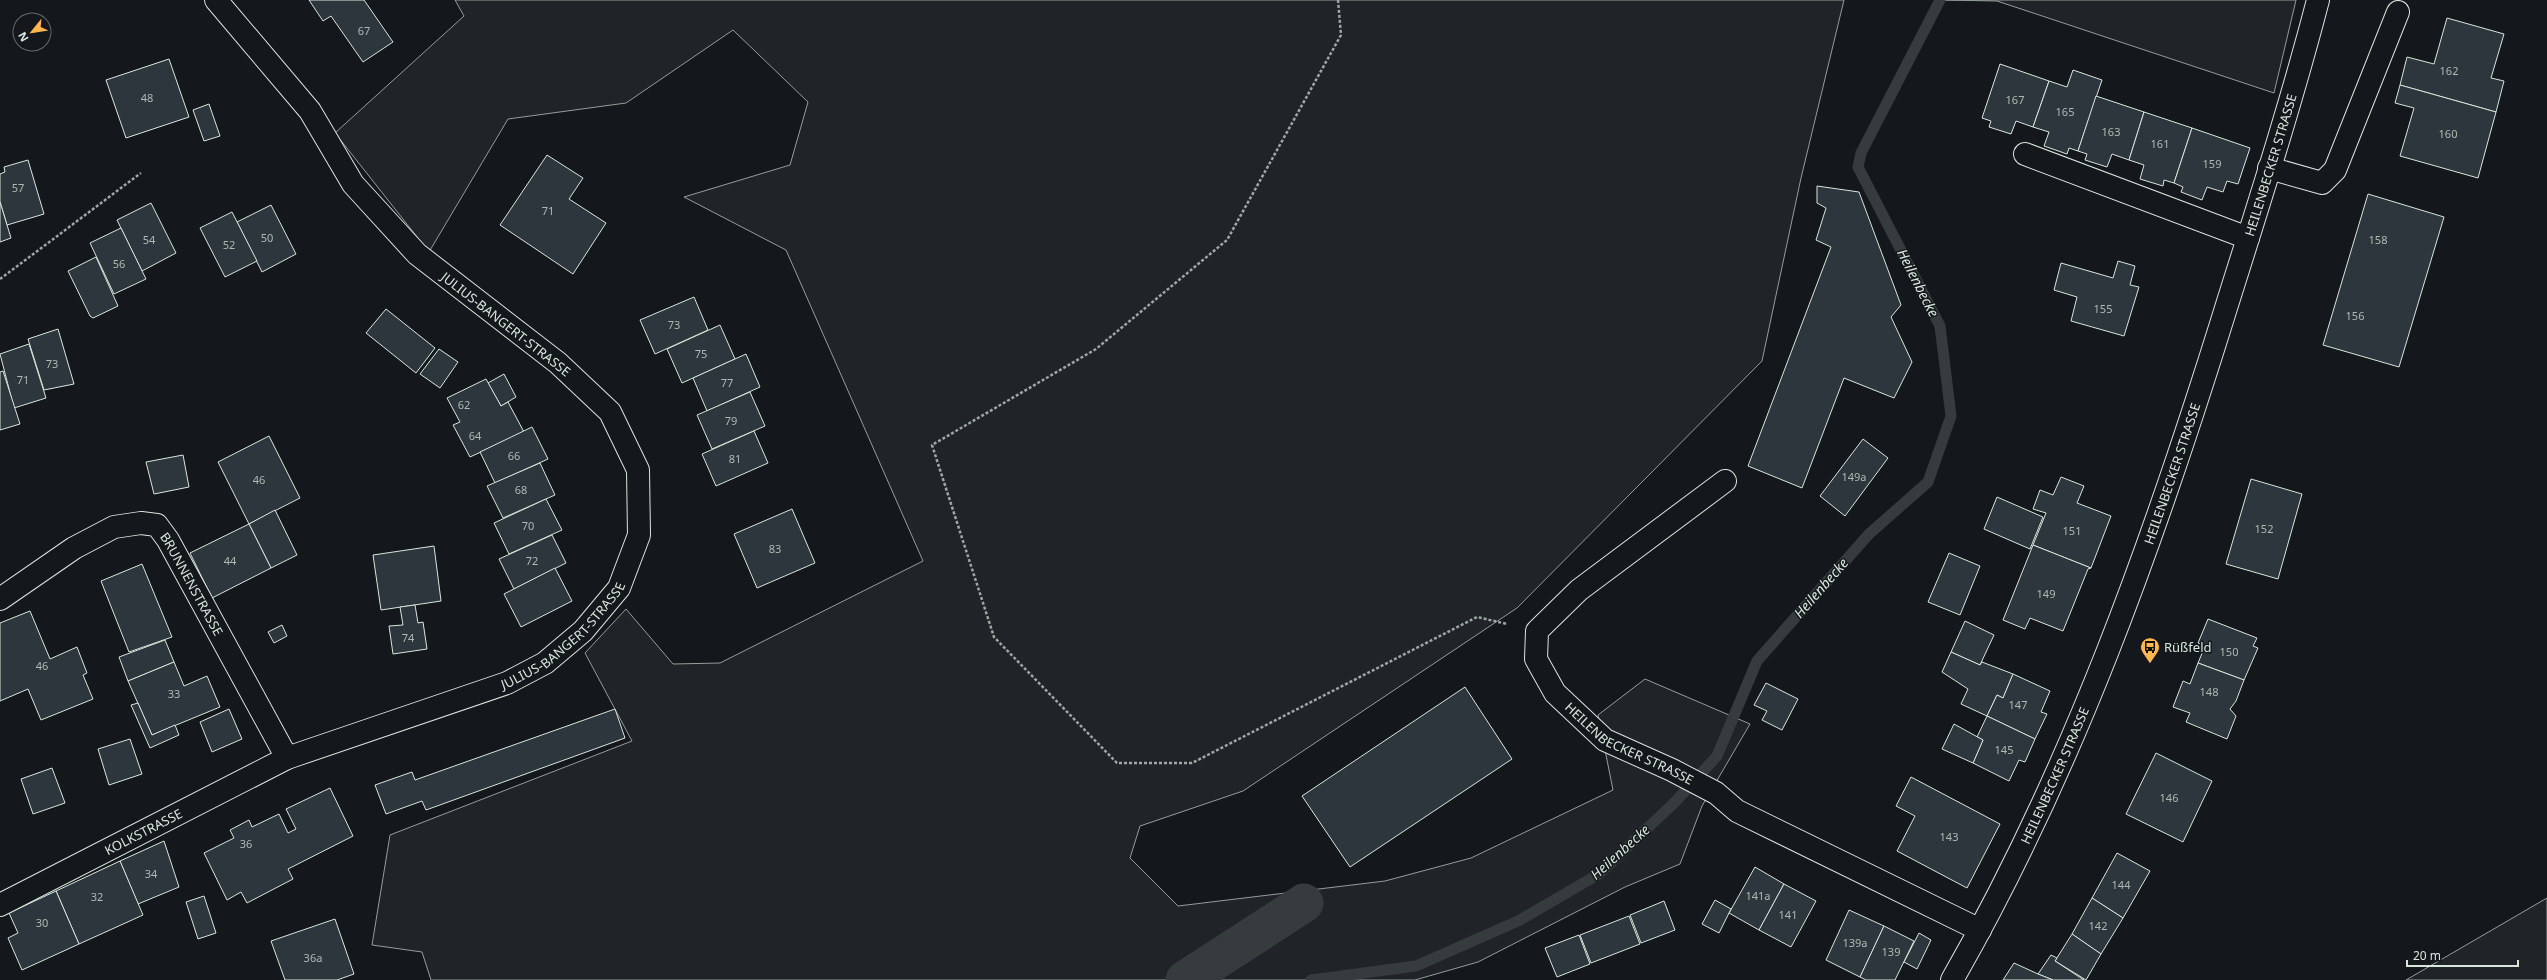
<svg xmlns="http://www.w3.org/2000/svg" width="2547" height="980" font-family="'Noto Sans',sans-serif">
<rect width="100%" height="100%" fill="#14181c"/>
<!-- green -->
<g fill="#202428" stroke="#939e99">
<polygon points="455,0 1844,0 1801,178 1762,361 1517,608 1243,791 1140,826 1130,858 1178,906 1385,881 1471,858 1613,790 1598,715 1645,679 1750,724 1702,806 1680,864 1625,887 1478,962 1415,980 431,980 422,952 372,945 390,835 632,741 585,653 626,609 673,664 720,663 923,561 786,250 684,197 790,165 808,102 733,30 626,103 508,119 429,252 335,133 464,16"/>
<polygon points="1943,0 2296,0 2274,93 1997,1"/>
<polygon points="2547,898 2547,980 2406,980"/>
</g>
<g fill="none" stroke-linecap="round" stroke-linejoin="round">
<!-- stream -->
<polyline stroke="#363b3e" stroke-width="11" points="1311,980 1416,966 1518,921 1599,874 1675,802 1717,756 1757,661 1869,534 1928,482 1951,416 1940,326 1858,167 1861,153 1940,0"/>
<!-- canal -->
<polyline stroke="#363b3e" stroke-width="39" points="1185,980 1304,903"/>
</g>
<!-- building -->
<g fill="#2c363c" stroke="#d8e6dc">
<polygon points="309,0 364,0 393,42 363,62 331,16 323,21"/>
<polygon points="2447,18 2504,34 2491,78 2504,81 2496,112 2400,85 2407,57 2434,64"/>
<polygon points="169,59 189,117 126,138 106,80"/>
<polygon points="2000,64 2049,81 2033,127 2016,121 2011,134 1989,127 1991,121 1982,118"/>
<polygon points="2073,70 2102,80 2078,151 2069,148 2067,154 2044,146 2049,132 2033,127 2049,81 2067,87"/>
<polygon points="2400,85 2496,112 2478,178 2400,156 2414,108 2395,103"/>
<polygon points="2096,96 2144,112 2129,160 2112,154 2107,167 2085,160 2087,154 2078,151"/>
<polygon points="209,104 220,136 204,141 193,110"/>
<polygon points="2144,112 2192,128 2174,183 2164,180 2163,186 2140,179 2144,165 2129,160"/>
<polygon points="2192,128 2250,148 2238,184 2227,181 2223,192 2207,187 2202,200 2181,192 2183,187 2174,183"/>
<polygon points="547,155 583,178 569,199 606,223 573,274 500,225"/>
<polygon points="28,160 44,214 7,225 0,202 0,174 5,172 4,167"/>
<polygon points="1817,186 1859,192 1901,305 1891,317 1912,362 1894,398 1844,378 1802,488 1748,466 1831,247 1816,240 1826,208 1817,203"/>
<polygon points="2368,194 2444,217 2399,367 2323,345"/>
<polygon points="0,202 11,238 0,242"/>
<polygon points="151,203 176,253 142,271 117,220"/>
<polygon points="271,205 296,254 262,272 237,222"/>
<polygon points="232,212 257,261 225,277 200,228"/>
<polygon points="121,228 146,279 114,294 90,243"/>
<polygon points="96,257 118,306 93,318 90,316 68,271"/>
<polygon points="2118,261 2135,266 2130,285 2139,287 2124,336 2071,321 2077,297 2054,290 2061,263 2113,278"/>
<polygon points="694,297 708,330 655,354 640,320"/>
<polygon points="386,309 435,348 416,373 366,333"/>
<polygon points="720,325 735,359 682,383 667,349"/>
<polygon points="58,329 74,384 44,390 28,339"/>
<polygon points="29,344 46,398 14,408 0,354"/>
<polygon points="439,349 458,362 440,388 420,374"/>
<polygon points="746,354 760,387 707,411 693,378"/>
<polygon points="3,371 20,424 0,430 0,372"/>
<polygon points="504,374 516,397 501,406 488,383"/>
<polygon points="486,379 501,406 508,402 524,432 470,457 453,425 460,422 447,398"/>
<polygon points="750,392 765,426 712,449 697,415"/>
<polygon points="532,427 548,459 495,483 480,452"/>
<polygon points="754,431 768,463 716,486 702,454"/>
<polygon points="269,436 300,498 249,524 218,462"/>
<polygon points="1863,439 1888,458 1845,516 1820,496"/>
<polygon points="183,455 189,487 154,494 146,462"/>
<polygon points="540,463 555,495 503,518 487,486"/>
<polygon points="2061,477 2084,486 2077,503 2111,516 2091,568 2033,545 2046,513 2033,509 2040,490 2053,495"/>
<polygon points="2251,479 2302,494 2278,579 2226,564"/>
<polygon points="1997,497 2043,517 2030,549 1984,529"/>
<polygon points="546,499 562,530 509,554 494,523"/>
<polygon points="792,509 815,563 757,588 734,534"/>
<polygon points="275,510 297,555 271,568 249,524"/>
<polygon points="249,524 271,568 212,598 190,553"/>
<polygon points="552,535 566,563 514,589 499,559"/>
<polygon points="2033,545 2091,568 2088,569 2063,631 2030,618 2025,629 2003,620"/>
<polygon points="434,546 441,601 381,610 373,555"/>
<polygon points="1949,553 1980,566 1960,615 1928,602"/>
<polygon points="142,564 172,637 129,652 101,581"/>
<polygon points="555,568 572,601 521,627 504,594"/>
<polygon points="415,605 418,623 423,622 427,649 393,654 389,626 403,625 400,607"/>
<polygon points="30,611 50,659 77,647 87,673 83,675 93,699 41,720 28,689 0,701 0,623"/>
<polygon points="2208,619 2257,638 2253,646 2258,648 2244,680 2198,663 2205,646 2198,643"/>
<polygon points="1965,621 1994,635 1980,665 1951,652"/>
<polygon points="282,625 287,636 274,643 268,632"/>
<polygon points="165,640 174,662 128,681 119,657"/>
<polygon points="1951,652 1980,665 1982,662 2013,674 2003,698 1997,695 1987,716 1961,704 1968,689 1942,672"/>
<polygon points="174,662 184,686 207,676 220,707 152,735 128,681"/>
<polygon points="2198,663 2244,680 2236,701 2230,709 2236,716 2227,739 2186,722 2190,713 2173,707 2183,681 2190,684"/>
<polygon points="2013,674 2050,691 2041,712 2047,714 2035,739 1987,716 1997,695 2003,698"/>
<polygon points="1766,683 1798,699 1782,730 1762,720 1767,711 1754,705"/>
<polygon points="1465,687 1512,759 1350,867 1302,796"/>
<polygon points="138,703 152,735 175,725 179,735 150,748 131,705"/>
<polygon points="229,709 242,739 212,752 200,722"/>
<polygon points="615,709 625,738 426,810 422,801 386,814 375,785 412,772 415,780"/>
<polygon points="1987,716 2035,739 2025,762 2019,760 2009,781 1973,763 1983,740 1977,737"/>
<polygon points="1954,724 1983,740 1973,763 1942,749"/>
<polygon points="130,739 142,774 109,785 98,749"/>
<polygon points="2156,753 2212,781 2183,842 2126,814"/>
<polygon points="52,768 65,803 33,814 21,779"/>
<polygon points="1911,777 2000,824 1967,888 1897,851 1915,816 1896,806"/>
<polygon points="330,788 353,836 288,869 293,879 247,903 241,892 227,900 204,853 234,838 230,830 249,820 252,827 279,814 288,833 296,829 286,809"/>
<polygon points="164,841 179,887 138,904 120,861"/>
<polygon points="2117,853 2150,871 2123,918 2092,898"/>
<polygon points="120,861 143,915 79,944 56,891"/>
<polygon points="1755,867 1784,884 1759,930 1729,913"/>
<polygon points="1784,884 1816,901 1791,947 1759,930"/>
<polygon points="56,891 79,944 22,970 8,938 18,933 9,913"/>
<polygon points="204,896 216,933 198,939 186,902"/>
<polygon points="2092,898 2123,918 2101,954 2072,934"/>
<polygon points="1715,900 1731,909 1719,933 1702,924"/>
<polygon points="1664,901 1675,930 1641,943 1630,915"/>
<polygon points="1849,910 1884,926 1860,977 1826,960"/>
<polygon points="1629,916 1640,944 1591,963 1580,935"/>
<polygon points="335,919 354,974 337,980 285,980 271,941"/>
<polygon points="1884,926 1914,941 1895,980 1866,980 1860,977"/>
<polygon points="1919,933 1931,940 1917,969 1904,962"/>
<polygon points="2072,934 2101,954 2086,980 2055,961"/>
<polygon points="1579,935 1590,964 1557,977 1545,948"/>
<polygon points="2051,955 2057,958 2055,961 2084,980 2053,980 2038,974"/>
<polygon points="2014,963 2038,974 2053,980 2003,980"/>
</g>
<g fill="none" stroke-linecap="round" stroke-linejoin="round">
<defs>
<g id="minor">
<polyline points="2025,154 2248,238"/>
<polyline points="2269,168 2322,183 2335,170 2398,12"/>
<path id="s1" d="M1725 481 1579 590 1537 631 1536 659 1555 693 1605 740 1672 770 1716 793 1737 811 1980 930"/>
<path id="s2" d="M0 599 74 548 114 527 141 523 157 525 168 540 287 758"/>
<path id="s3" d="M0 905 287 758 507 683 545 663 583 631 619 588 639 535 638 470 610 412 558 363 417 254 353 184 310 111 216 0"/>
</g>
<g id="major">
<path id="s4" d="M1952 980C2073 769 2154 540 2226 308 2258 206 2291 104 2318 0"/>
</g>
</defs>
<!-- minor casing -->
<use href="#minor" stroke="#d8e6dc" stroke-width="24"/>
<!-- major casing -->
<use href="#major" stroke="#d8e6dc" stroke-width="24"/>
<!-- path -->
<g stroke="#9da8a2" stroke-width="2.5" stroke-dasharray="3 2" stroke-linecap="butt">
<polyline points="1338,0 1341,35 1227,240 1096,349 932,445 994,637 1117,763 1192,763 1477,617 1507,624"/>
<polyline points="0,279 141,173"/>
</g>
<!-- minor -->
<use href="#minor" stroke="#14181c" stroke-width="22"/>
<!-- major -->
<use href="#major" stroke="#14181c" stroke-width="22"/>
</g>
<!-- icons -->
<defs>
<symbol id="bus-pin" viewBox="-11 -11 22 30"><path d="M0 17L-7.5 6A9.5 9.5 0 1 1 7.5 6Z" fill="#ffb74d" stroke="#14181c"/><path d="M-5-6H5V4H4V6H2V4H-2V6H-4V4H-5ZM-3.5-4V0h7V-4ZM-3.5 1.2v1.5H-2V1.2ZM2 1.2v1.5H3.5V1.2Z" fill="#111"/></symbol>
</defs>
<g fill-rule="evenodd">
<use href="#bus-pin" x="2139" y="636" width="22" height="30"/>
</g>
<g text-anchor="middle" stroke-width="3" stroke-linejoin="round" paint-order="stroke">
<!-- number labels -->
<g font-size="11" fill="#adbab4">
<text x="364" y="35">67</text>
<text x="2449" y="75">162</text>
<text x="147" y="102">48</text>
<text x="2015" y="104">167</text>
<text x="2065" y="116">165</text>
<text x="2111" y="136">163</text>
<text x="2448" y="138">160</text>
<text x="2160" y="148">161</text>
<text x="2212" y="168">159</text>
<text x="18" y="192">57</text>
<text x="548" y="215">71</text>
<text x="267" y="242">50</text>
<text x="149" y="244">54</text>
<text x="2378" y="244">158</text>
<text x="229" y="249">52</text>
<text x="119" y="268">56</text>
<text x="2103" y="313">155</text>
<text x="2355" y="320">156</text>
<text x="674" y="329">73</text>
<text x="701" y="358">75</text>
<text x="52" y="368">73</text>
<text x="23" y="384">71</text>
<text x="727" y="387">77</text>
<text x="464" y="409">62</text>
<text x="731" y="425">79</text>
<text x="475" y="440">64</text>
<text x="514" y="460">66</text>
<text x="735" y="463">81</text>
<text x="1854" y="481">149a</text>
<text x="259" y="484">46</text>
<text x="521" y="494">68</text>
<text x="528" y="530">70</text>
<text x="2264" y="533">152</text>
<text x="2072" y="535">151</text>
<text x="775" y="553">83</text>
<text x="230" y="565">44</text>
<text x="532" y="565">72</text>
<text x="2046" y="598">149</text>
<text x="408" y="642">74</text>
<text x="2229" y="656">150</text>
<text x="42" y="670">46</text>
<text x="2209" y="696">148</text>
<text x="174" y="698">33</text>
<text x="2018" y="709">147</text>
<text x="2004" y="754">145</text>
<text x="2169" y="802">146</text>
<text x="1949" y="841">143</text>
<text x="246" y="848">36</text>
<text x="151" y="878">34</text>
<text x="2121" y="889">144</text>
<text x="1758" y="900">141a</text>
<text x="97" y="901">32</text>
<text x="1788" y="919">141</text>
<text x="42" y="927">30</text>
<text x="2098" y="930">142</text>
<text x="1855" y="947">139a</text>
<text x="1891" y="956">139</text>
<text x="313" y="962">36a</text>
</g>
<!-- street labels -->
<g font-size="13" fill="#d8e6dc" stroke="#14181c">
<text dy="5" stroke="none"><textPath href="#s4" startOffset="877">HEILENBECKER STRASSE</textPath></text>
<text transform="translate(506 324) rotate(38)" y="5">JULIUS-BANGERT-STRASSE</text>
<text dy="5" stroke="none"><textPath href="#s4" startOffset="553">HEILENBECKER STRASSE</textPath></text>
<text dy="5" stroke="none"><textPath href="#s2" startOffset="247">BRUNNENSTRASSE</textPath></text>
<text dy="5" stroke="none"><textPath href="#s3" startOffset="629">JULIUS-BANGERT-STRASSE</textPath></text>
<text dy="5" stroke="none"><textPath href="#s1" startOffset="399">HEILENBECKER STRASSE</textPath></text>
<text dy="5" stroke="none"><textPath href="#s4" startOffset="229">HEILENBECKER STRASSE</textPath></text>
<text dy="5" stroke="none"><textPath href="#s3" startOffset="161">KOLKSTRASSE</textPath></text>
</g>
<!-- poi labels -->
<g font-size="13" fill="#d8e6dc" stroke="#14181c" text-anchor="start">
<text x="2164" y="652">Rüßfeld</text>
</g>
<!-- water labels -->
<g font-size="14" font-style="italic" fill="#d8e6dc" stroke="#14181c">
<text transform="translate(1918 283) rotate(63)" y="5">Heilenbecke</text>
<text transform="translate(1821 588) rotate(-49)" y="5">Heilenbecke</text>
<text transform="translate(1620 852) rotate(-42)" y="5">Heilenbecke</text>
</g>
</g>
<!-- north arrow -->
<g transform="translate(32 32) rotate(240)"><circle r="19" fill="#14181c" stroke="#626a69"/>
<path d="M0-3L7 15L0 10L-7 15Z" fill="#ffb74d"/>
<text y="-6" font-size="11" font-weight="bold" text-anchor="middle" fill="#d8e6dc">N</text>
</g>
<!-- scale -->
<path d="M2407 960v6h111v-6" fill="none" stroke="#d8e6dc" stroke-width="2"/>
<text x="2413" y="960" font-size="12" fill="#d8e6dc" stroke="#14181c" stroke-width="3" paint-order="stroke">20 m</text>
</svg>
